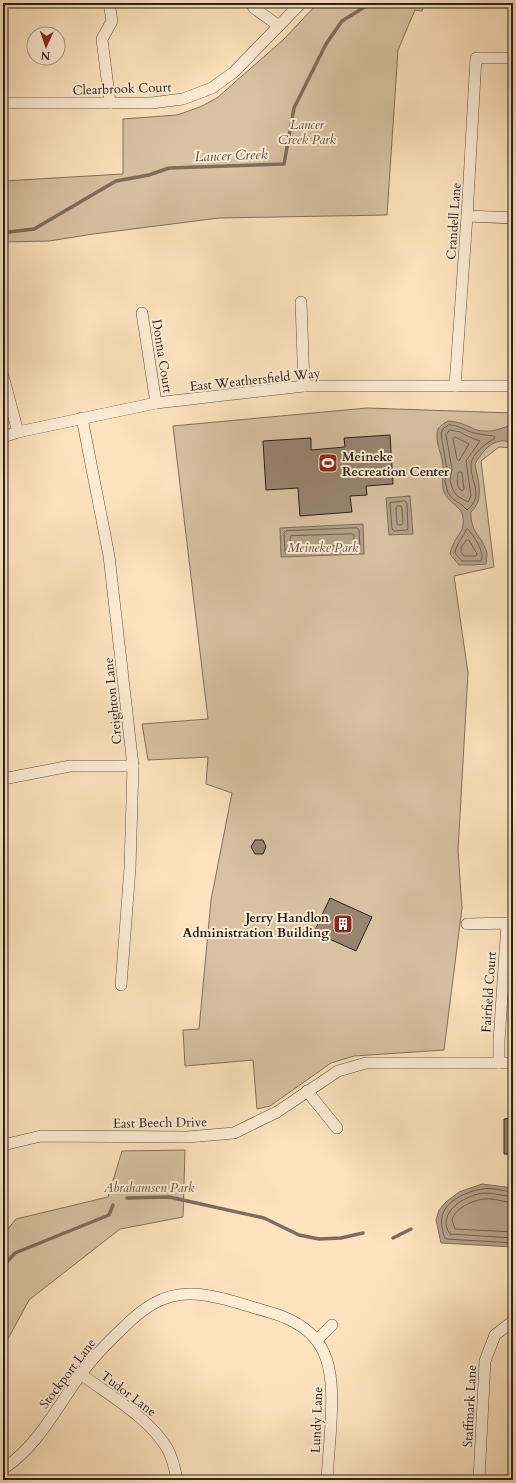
<svg xmlns="http://www.w3.org/2000/svg" width="516" height="1483" font-family="Cardo,serif">
<rect width="100%" height="100%" fill="#fce3be"/>
<filter id="stains"><feTurbulence type="fractalNoise" baseFrequency=".005" numOctaves="4"/><feColorMatrix values="0 0 0 0 .2 0 0 0 0 .09 0 0 0 0 .02 0 0 0 .5 -.17"/></filter>
<radialGradient id="worn" r=".72"><stop offset=".6" stop-color="#630" stop-opacity="0"/><stop offset="1" stop-color="#630" stop-opacity=".3"/></radialGradient>
<!-- green -->
<g fill="#d8c2a2" stroke="#82715e">
<polygon points="318,3 425,3 422,11 415,10 398,50 387,215 219,218 93,234 49,241 3,242 3,181 123,174 123,119 177,115 200,107 217,98 283,40"/>
<polygon points="367,408 513,413 513,448 499,447 481,461 494,567 454,576 468,673 458,851 462,908 444,1050 354,1056 331,1063 270,1106 257,1109 253,1060 185,1066 183,1030 199,1029 211,900 232,793 206,784 208,757 148,760 142,724 208,719 173,426"/>
<polygon points="185,1150 183,1217 120,1229 29,1300 3,1348 3,1235 16,1219 108,1197 122,1151"/>
</g>
<!-- water -->
<g fill="#b5a187" stroke="#7e6d5c">
<path d="M448 421C458 422 461 423 470 427 484 435 499 430 513 424V443C509 442 504 440 501 441 489 442 481 454 475 464 478 481 485 499 471 512 470 534 484 537 487 554 487 557 486 561 486 564L473 565H459L450 554C451 551 451 548 453 545 457 534 465 532 463 517 461 506 450 504 445 494 441 486 443 479 443 470 444 458 436 446 437 434 437 427 443 424 448 421Z"/>
<polygon points="410,496 413,534 389,535 386,498"/>
<polygon points="363,524 364,554 281,557 280,528"/>
<polygon points="482,1184 513,1188 513,1247 441,1243 436,1220 439,1210 446,1202 459,1192"/>
</g>
<g fill="none" stroke-linecap="round" stroke-linejoin="round">
<!-- shore -->
<g stroke="#706051" stroke-width="1">
<path d="M449 425C459 425 462 429 471 432 478 434 485 435 493 436L495 437 494 439C486 443 472 454 471 464 470 482 485 495 467 510L462 505 453 499 448 493 445 481 447 470 441 434 443 429Z"/>
<polygon points="450,430 460,432 467,436 480,441 466,461 471,496 468,502 457,496 453,490 450,481 452,469 446,435"/>
<polygon points="455,437 469,444 459,461 457,459 453,439"/>
<path d="M460 472 462 473 464 489 462 491C456 488 457 480 458 473Z"/>
<polygon points="405,501 407,503 408,529 407,530 394,531 392,529 390,503"/>
<polygon points="398,506 401,506 402,508 403,523 401,525 398,525 397,524 396,508"/>
<polygon points="357,528 359,530 360,548 358,550 287,553 285,552 284,533 286,531"/>
<path d="M468 529C474 537 485 551 481 561H462L455 553C456 544 463 538 466 530Z"/>
<polygon points="352,534 354,535 354,543 353,545 292,548 290,546 290,538 291,536"/>
<polygon points="467,540 469,540 477,554 476,556 464,556 461,552 461,548"/>
<path d="M513 1192C503 1191 492 1187 482 1189 463 1192 437 1205 442 1227 443 1232 443 1236 446 1239L513 1243"/>
<path d="M513 1197C504 1196 494 1193 485 1193 466 1194 435 1213 450 1234L513 1238"/>
<path d="M513 1203C504 1202 494 1198 485 1199 473 1200 455 1208 452 1220L455 1229 513 1232"/>
</g>
<!-- stream -->
<g stroke="#7e6d5c" stroke-width="3.5">
<polyline points="3,231 9,232 34,229 116,181 149,175 169,168 284,164 294,108 326,44 342,21 371,3"/>
<polyline points="127,1198 169,1197 264,1218 299,1235 319,1239 341,1238 363,1233"/>
<polyline points="393,1238 411,1229"/>
<polyline points="3,1266 15,1253 109,1215 113,1205"/>
</g>
</g>
<!-- building -->
<g fill="#988570" stroke="#2b201b">
<polygon points="390,435 393,484 366,486 367,495 350,496 352,512 300,516 298,488 266,490 263,441 311,438 311,450 345,447 344,438"/>
<polygon points="255,840 263,840 266,847 263,854 255,854 251,847"/>
<polygon points="330,898 372,917 356,951 314,932"/>
<polygon points="513,1118 513,1154 504,1154 504,1119"/>
</g>
<g fill="none" stroke-linecap="round" stroke-linejoin="round">
<defs>
<g id="minor">
<polyline points="109,3 112,21 102,39 110,103"/>
<polyline points="251,3 254,8 279,26"/>
<polyline points="3,103 151,103 183,99 212,88 234,72 301,3"/>
<polyline points="467,216 513,218"/>
<polyline points="301,302 304,386"/>
<polyline points="142,313 156,403"/>
<polyline points="3,376 18,432"/>
<polyline points="455,386 467,216 476,58 513,58"/>
<polyline points="82,418 109,556 133,766 130,868 121,985"/>
<polyline points="3,437 18,432 156,403 304,386 513,386"/>
<polyline points="3,779 70,766 133,766"/>
<polyline points="467,924 513,923"/>
<polyline points="499,1063 499,1041 507,923"/>
<polyline points="307,1091 337,1128"/>
<polyline points="3,1145 41,1136 187,1137 234,1133 277,1112 338,1071 366,1063 513,1063"/>
<polyline points="317,1340 332,1325"/>
<path d="M81 1374C110 1396 147 1416 167 1448 172 1457 175 1469 177 1480"/>
<path d="M3 1469C38 1446 57 1407 81 1374 94 1356 108 1342 124 1327 142 1309 162 1294 189 1294 211 1293 247 1306 269 1312 330 1329 334 1367 331 1423 330 1442 328 1461 327 1480"/>
<polyline points="479,1480 485,1361 495,1335 513,1321"/>
</g>
</defs>
<!-- minor casing -->
<use href="#minor" stroke="#5f5144" stroke-width="12"/>
<!-- minor -->
<use href="#minor" stroke="#fdedd5" stroke-width="11"/>
</g>
<!-- icons -->
<defs>
<symbol id="stadium-square" viewBox="-11 -11 22 22"><rect x="-9" y="-9" width="18" height="18" rx="4" fill="#8f2418" stroke="#fdedd5"/><path d="M0-5a6.5 5 0 1 0 0 10a6.5 5 0 1 0 0-10ZM-3.5-1.8h7v3.6h-7Z" fill="#fff"/></symbol>
<symbol id="building-square" viewBox="-11 -11 22 22"><rect x="-9" y="-9" width="18" height="18" rx="4" fill="#8f2418" stroke="#fdedd5"/><path d="M-4-6H4V6H1V3H-1V6H-4ZM-2.5-4.3h1.7v1.8h-1.7ZM.8-4.3h1.7v1.8H.8ZM-2.5-1h1.7V.8h-1.7ZM.8-1h1.7V.8H.8Z" fill="#fff"/></symbol>
</defs>
<g fill-rule="evenodd">
<use href="#stadium-square" x="317" y="452" width="22" height="22"/>
<use href="#building-square" x="332" y="913" width="22" height="22"/>
</g>
<g text-anchor="middle" stroke-width="4" stroke-linejoin="round" paint-order="stroke">
<!-- street labels -->
<g font-size="13" fill="#2b201b" stroke="#fdedd5">
<text transform="translate(122 88) rotate(-2)" y="5">Clearbrook Court</text>
<text transform="translate(453 221) rotate(-86)" y="5">Crandell Lane</text>
<text transform="translate(163 356) rotate(81)" y="5">Donna Court</text>
<text transform="translate(255 379) rotate(-6)" y="5">East Weathersfield Way</text>
<text transform="translate(112 701) rotate(-96)" y="5">Creighton Lane</text>
<text transform="translate(488 992) rotate(-86)" y="5">Fairfield Court</text>
<text transform="translate(160 1122) rotate(-1)" y="5">East Beech Drive</text>
<text transform="translate(67 1373) rotate(-53)" y="5">Stockport Lane</text>
<text transform="translate(129 1393) rotate(37)" y="5">Tudor Lane</text>
<text transform="translate(469 1406) rotate(-87)" y="5">Staffmark Lane</text>
<text transform="translate(316 1420) rotate(-88)" y="5">Lundy Lane</text>
</g>
<!-- park labels -->
<g font-size="13" font-style="italic" fill="#5f5144" stroke="#fdedd5">
<text x="307" y="129">Lancer<tspan x="307" dy="15">Creek Park</tspan></text>
<text x="323" y="552">Meineke Park</text>
<text x="149" y="1192">Abrahamsen Park</text>
</g>
<!-- poi labels -->
<g font-size="13" font-weight="bold" fill="#2b201b" stroke="#fdedd5" text-anchor="start">
<text x="342" y="461">Meineke<tspan x="342" dy="15">Recreation Center</tspan></text>
<text x="329" y="922" text-anchor="end">Jerry Handlon<tspan x="329" dy="15">Administration Building</tspan></text>
</g>
<!-- water labels -->
<g font-size="14" font-style="italic" fill="#5b4d41" stroke="#fdedd5">
<text transform="translate(231 155) rotate(-2)" y="5">Lancer Creek</text>
</g>
</g>
<!-- margin -->
<rect width="516" height="1483" fill="none" stroke="#fce3be" stroke-width="16"/>
<rect x="4" y="4" width="508" height="1475" fill="none" stroke="#2b201b" stroke-width="2"/>
<rect x="8" y="8" width="500" height="1467" fill="none" stroke="#2b201b"/>
<!-- north arrow -->
<g transform="translate(46 46) rotate(183)"><circle r="19" fill="#fdedd5" stroke="#a99b8b"/>
<path d="M0-3L7 15L0 10L-7 15Z" fill="#8f2418"/>
<text y="-6" font-size="11" font-weight="bold" text-anchor="middle" fill="#2b201b">N</text>
</g>
<rect width="100%" height="100%" filter="url(#stains)"/>
<rect width="100%" height="100%" fill="url(#worn)"/>
</svg>
